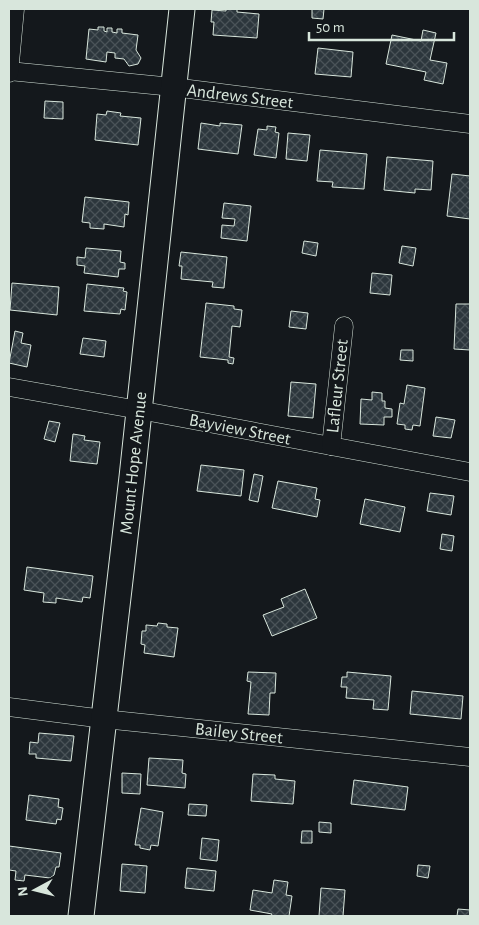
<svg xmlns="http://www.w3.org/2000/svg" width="479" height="925" font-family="'Alegreya Sans',sans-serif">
<defs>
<pattern id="building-cross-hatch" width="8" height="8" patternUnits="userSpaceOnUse" patternTransform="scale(1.25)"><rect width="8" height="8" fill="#2c363c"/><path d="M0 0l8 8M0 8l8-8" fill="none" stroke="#4a5358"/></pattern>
</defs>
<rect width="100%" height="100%" fill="#14181c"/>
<!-- building -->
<g fill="url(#building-cross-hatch)" stroke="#d8e6dc">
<polygon points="226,9 237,9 237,12 259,14 257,38 213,35 214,22 211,22 212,10 226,11"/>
<polygon points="312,9 324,9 323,19 312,18"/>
<polygon points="98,27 104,27 104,31 107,32 107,28 112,28 112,32 117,33 117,29 122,29 122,33 138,35 136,50 141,58 138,64 129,66 124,59 115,58 115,53 107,52 106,62 86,59 89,29 98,30"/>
<polygon points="423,30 436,33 430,60 447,63 443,84 424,80 426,72 386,64 392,35 421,41"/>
<polygon points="318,48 353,52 351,77 315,74"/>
<polygon points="45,101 63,102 63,119 44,118"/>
<polygon points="107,111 121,113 120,116 141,118 138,145 95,140 97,114 106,115"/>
<polygon points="201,123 220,126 220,123 242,125 238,154 198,149"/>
<polygon points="267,126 276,127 275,132 279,133 276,158 254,155 258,129 267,130"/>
<polygon points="288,133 310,135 307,161 286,159"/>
<polygon points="320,150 367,154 364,189 332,187 333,182 317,181"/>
<polygon points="387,157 433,161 431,190 415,189 415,193 384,190"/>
<polygon points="452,174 470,176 470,219 447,216"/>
<polygon points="85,197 129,202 128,215 125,214 124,227 104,224 104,229 90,228 90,223 82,222"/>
<polygon points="224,203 251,206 247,241 221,238 222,225 234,226 235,219 222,218"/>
<polygon points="304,241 318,243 316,256 302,253"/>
<polygon points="402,246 416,248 413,266 399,263"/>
<polygon points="86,248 121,251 120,262 125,263 125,269 119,269 118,277 84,273 85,266 77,265 77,257 85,258"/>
<polygon points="181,252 227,257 224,288 212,287 213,282 181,279 182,266 179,266"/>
<polygon points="372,273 392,275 390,295 370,293"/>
<polygon points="12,283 59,287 57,315 10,310"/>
<polygon points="87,284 124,288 123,291 127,292 125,310 121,309 120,314 84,311"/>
<polygon points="206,303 234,306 234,309 242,310 240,327 232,326 229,357 234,358 233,364 228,363 228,360 200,357"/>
<polygon points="456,304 470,304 470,350 454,349"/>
<polygon points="291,311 308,313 306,329 289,327"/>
<polygon points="15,331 23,333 21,343 31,345 27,367 9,363"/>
<polygon points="83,338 106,341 104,357 80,354"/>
<polygon points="401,350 413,350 413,361 400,360"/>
<polygon points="291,382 316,384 313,418 288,416"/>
<polygon points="407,385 425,388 420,426 413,425 412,430 405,429 405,425 397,424 400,403 404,404"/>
<polygon points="372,392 382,393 382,401 385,401 385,408 392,409 392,417 384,417 384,425 360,424 361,399 372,400"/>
<polygon points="436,417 455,420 451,438 433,436"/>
<polygon points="49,421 60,423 55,442 44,439"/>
<polygon points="73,434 85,436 84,440 100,442 97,464 70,461"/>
<polygon points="201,465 244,470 241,496 197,491"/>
<polygon points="254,474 263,476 258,502 249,500"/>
<polygon points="278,481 317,488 315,499 320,500 317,517 272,508"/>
<polygon points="430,493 454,496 451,515 427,511"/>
<polygon points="365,499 405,507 400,532 360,524"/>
<polygon points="442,534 454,536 452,551 440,549"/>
<polygon points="27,567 93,576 90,598 83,597 82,602 56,598 56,603 43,602 44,593 24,590"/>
<polygon points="305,589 317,618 272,636 263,615 284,607 281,599"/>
<polygon points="158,623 167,624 167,627 178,628 174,657 144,653 145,645 141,644 142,631 146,631 146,625 157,626"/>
<polygon points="248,672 276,673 275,693 270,693 269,715 248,714 251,682 247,681"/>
<polygon points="347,672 391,676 388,710 373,709 374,700 346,698 347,687 341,687 342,677 347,677"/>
<polygon points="412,691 463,696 461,719 410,714"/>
<polygon points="39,733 74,736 71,761 36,758 36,754 29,754 30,742 38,743"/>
<polygon points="149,758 183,760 182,773 186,774 185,788 147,785"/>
<polygon points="122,773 141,774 140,794 122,793"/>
<polygon points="253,774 275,775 275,779 295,781 293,804 251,801"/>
<polygon points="354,780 408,787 405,810 351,804"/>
<polygon points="29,795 59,799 58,807 63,808 61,820 57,819 56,824 26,820"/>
<polygon points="189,804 207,805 206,816 188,815"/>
<polygon points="141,808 163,812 158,846 151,845 150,850 140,848 140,845 135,845"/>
<polygon points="319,822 331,823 331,833 319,832"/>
<polygon points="302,831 312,831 312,843 301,843"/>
<polygon points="202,838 219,840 217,861 200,859"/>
<polygon points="9,846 61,853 59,867 56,867 54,875 50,878 25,875 24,881 15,880 16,871 9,870"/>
<polygon points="122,864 147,866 145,893 120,891"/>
<polygon points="418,865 430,866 428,878 417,876"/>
<polygon points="187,868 216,871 214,891 185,888"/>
<polygon points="274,880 288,882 286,895 292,896 289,916 271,916 272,914 250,910 253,890 272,893"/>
<polygon points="321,888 345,890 343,916 319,916"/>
<polygon points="458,909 470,910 470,916 457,916"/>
</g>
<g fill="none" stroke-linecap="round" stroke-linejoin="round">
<defs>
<g id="minor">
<polyline points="9,71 173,87 470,124"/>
<polyline points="9,73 15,9"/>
<polyline points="9,387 139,410 470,472"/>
<polyline points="331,446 344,326"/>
<polyline points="9,707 104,719 470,757"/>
</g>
<polyline id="secondary" points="81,916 132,477 182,9"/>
</defs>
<!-- minor casing -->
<use href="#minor" stroke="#d8e6dc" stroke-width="19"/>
<!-- secondary casing -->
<use href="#secondary" stroke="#d8e6dc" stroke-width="27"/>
<!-- minor -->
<use href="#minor" stroke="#14181c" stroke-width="18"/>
<!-- secondary -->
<use href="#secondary" stroke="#14181c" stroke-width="25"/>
</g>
<g text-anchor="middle" stroke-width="4" stroke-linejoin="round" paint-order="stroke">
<!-- street labels -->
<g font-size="18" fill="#d8e6dc" stroke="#14181c">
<text transform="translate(240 96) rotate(7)" y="6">Andrews Street</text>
<text transform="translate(337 386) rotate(-84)" y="6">Lafleur Street</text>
<text transform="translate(240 429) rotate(11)" y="6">Bayview Street</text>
<text transform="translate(133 463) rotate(-84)" y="6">Mount Hope Avenue</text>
<text transform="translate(239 733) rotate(6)" y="6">Bailey Street</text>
</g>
</g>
<!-- border -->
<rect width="479" height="925" fill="none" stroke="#d8e6dc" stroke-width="20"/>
<!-- north arrow -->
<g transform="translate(35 890) rotate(263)" stroke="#14181c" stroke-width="4" paint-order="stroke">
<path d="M0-4L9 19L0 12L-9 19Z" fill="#d8e6dc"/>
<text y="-8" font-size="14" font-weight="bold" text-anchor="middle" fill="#d8e6dc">N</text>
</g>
<!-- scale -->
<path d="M309 32v8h145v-8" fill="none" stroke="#d8e6dc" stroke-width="2.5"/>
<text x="316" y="32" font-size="15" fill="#d8e6dc" stroke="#14181c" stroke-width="4" paint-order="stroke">50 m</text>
</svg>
